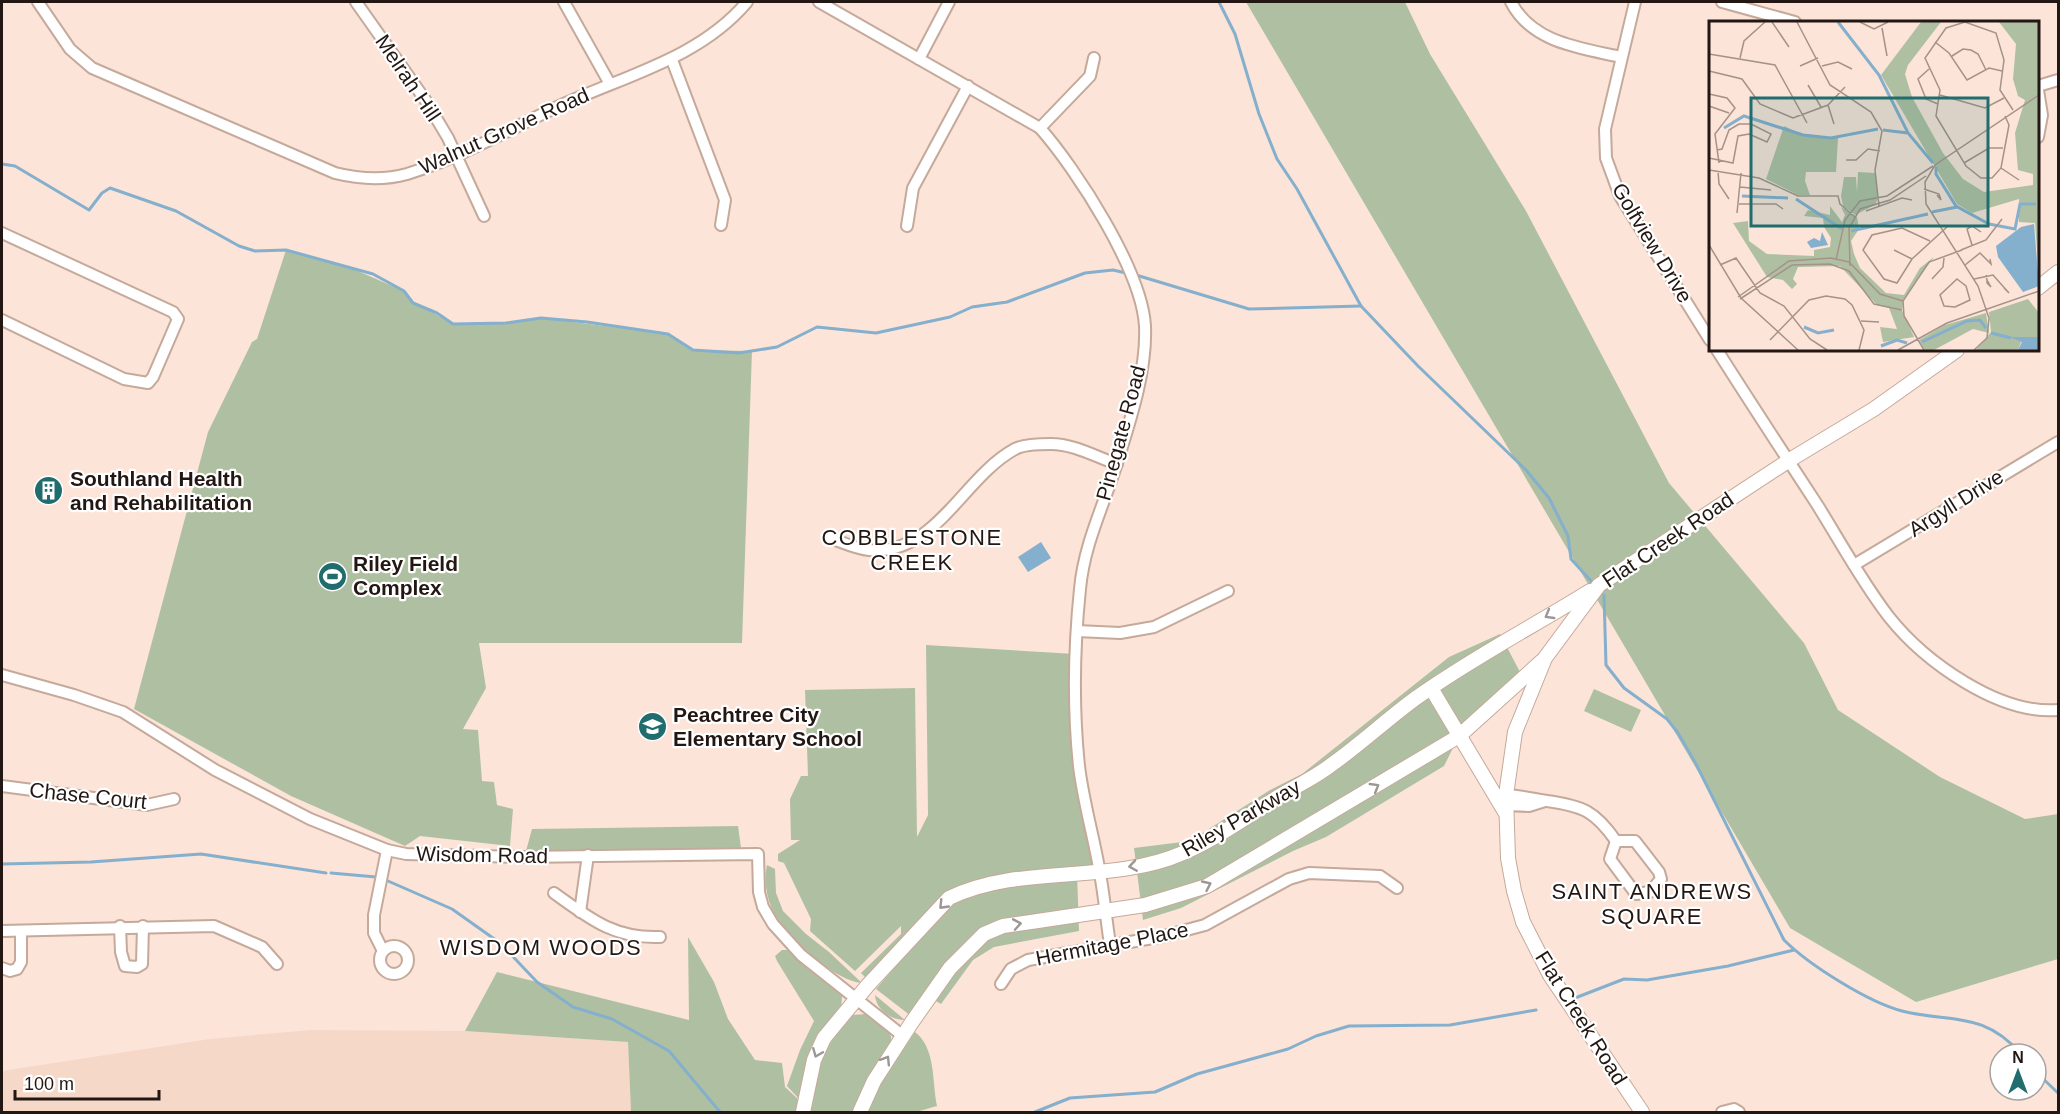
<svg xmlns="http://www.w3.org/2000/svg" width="2060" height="1114" font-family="Arial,sans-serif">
<rect width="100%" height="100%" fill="#fce4d8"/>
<!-- built -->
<polygon fill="#f6d8c8" points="311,1030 465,1031 628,1042 631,1112 2,1112 2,1071 210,1039"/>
<!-- green -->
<g fill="#afc0a2">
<polygon points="1246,2 1405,2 1430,54 1526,211 1669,483 1804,643 1838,710 1940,777 2025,819 2058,814 2058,959 1916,1002 1790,928"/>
<polygon points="286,250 346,266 404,291 409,299 453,324 506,323 541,318 668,334 693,350 752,351 742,643 479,643 486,688 463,729 478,730 482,781 494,782 497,805 513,809 510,846 420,836 405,846 291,796 134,709 208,432 252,342 257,339"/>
<polygon points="1500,634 1520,672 1505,693 1459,736 1444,766 1326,837 1293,851 1181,908 1143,920 1134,848 1190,841 1270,790 1302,774 1449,657"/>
<polygon points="926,645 1075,654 1078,754 1100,870 1077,873 1079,931 994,947 973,960 941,1004 927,996 911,1016 876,989 902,959 902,943 867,979 861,973 901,934 901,926 855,971 810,931 811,919 784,863 778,861 778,854 800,840 791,840 790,799 801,776 808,776 805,690 915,688 917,837 928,815"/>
<polygon points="1594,689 1641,710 1631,732 1584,711"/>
<polygon points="738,826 741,848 526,851 532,829"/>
<path d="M767 865 775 869 776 893 783 911 806 934 829 952 862 983C835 981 793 941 778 919 768 905 763 883 767 865Z"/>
<polygon points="688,937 714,982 728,1019 755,1060 782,1063 785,1087 812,1112 631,1112 628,1042 465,1031 497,972 689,1020"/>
<polygon points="782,950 791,950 842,996 841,1010 802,1102 787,1086 800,1050 814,1021 777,961 775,956"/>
<path d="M875 995 905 1020C891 1020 876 1010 875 995Z"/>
<path d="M868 1014C875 1020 889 1027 891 1037 894 1054 867 1096 859 1112H814L806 1108 822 1055 850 1015Z"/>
<path d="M915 1032C936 1048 932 1082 937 1106L916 1112H868L879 1085Z"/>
</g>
<!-- water -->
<polygon fill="#84afcd" points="1041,542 1051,558 1028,572 1018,557"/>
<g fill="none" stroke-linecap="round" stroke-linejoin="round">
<!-- stream -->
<g stroke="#84afcd" stroke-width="3">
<polyline points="1219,2 1235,34 1259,114 1277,159 1297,189 1361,306 1418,366 1526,470 1549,498 1568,536 1571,559 1592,582"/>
<polyline points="2,164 15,166 89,210 102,193 110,188 176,211 239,246 255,251 286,250 373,274 404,291 413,303 437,313 453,324 506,323 541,318 587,322 668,334 693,350 739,353 777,347 817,327 876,333 950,317 972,307 1007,302 1085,273 1113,270 1126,273"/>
<polyline points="1136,275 1249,309 1361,306"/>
<path d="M1604 595 1606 665 1624 688 1667 719 1678 733 1696 764 1784 940C1809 965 1868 1002 1902 1011 1949 1023 1983 1010 2021 1054"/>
<polyline points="2,864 91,862 201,854 326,873"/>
<polyline points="331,873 376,877"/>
<polyline points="388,881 452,909 500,943 537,982 573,1007 612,1019 669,1051 720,1112"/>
<polyline points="1575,998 1624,979 1647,980 1728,966 1794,950"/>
<polyline points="2036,1072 2058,1093"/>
<polyline points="1035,1112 1070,1098 1155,1092 1197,1074 1288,1049 1316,1036 1349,1026 1450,1025 1536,1010"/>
</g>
<defs>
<g id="minor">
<path d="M38 2 70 49 92 68 335 173C359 179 382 181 407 174 459 158 508 130 557 107 623 76 699 59 747 2"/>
<polyline points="356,2 426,101 448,138 484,216"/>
<polyline points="564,2 610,84"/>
<path d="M819 2 1040 128C1077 170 1142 271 1145 326 1147 371 1130 421 1117 463 1104 505 1084 544 1080 589 1074 647 1073 708 1079 766 1083 800 1093 834 1099 868 1104 893 1106 919 1110 944"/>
<path d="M1511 2C1532 43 1581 48 1621 57"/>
<polyline points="1635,2 1605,129 1606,158 1620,196 1710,340"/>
<polyline points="1722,2 1795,22"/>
<polyline points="919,59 949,2"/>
<polyline points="672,60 725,200 721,225"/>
<polyline points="2038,86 2058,80"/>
<polyline points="2038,90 2042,115 2038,137"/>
<polyline points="1040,128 1090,76 1094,58"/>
<polyline points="907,226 913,188 968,86"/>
<polyline points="2,233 173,312 178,319 153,377 148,383 124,379 2,320"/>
<path d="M1717 350C1750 402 1784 454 1818 506 1841 543 1862 582 1889 617 1925 662 1999 715 2058 710"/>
<path d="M830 538C842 542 856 549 869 550 936 556 962 478 1015 449 1024 444 1041 444 1051 444 1074 444 1096 457 1117 464"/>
<polyline points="1854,565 2058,442"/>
<polyline points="1077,631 1120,633 1154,627 1228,591"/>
<polyline points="2,675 74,695 123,712 215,770 310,819 387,850 406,854 520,857 758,854 759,892 763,907 773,924 801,955 903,1036"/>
<polyline points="2,786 147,805 174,799"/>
<path d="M1506 795C1523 796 1532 799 1547 801 1583 806 1595 811 1616 841"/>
<polyline points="1506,805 1529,806 1545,801"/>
<polygon points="1616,841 1635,841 1659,872 1661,879 1650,892 1636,894 1610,859"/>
<path d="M554 893C589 918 614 939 660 937"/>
<polyline points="580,912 588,855"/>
<polyline points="120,926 121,952 125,966 137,967 142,964 143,926"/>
<polyline points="2,931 214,926 262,947 277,964"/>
<circle cx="394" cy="960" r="14"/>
<polyline points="383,951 374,933 374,915 387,850"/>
<polyline points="2,968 10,971 17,969 21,962 21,931"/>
<polyline points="1001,984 1011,969 1028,960 1164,936 1205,925 1289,879 1309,873 1380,876 1397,888"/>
<polyline points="1722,1112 1734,1109 1739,1112"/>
</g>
<g id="tertiary">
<polyline points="2038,288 2058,272"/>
<polyline points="1431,688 1505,812"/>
<path d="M803 1112 814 1060 824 1038 868 985 949 898C1022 863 1110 885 1183 853 1215 839 1244 819 1273 800 1292 788 1313 779 1331 765 1361 744 1387 719 1416 698 1472 658 1532 627 1590 591"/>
<polyline points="860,1112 874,1081 912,1022 950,968 984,934 1003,926 1031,922 1145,905 1207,886 1459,736 1542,661"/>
<polyline points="1642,1112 1550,975 1523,922 1514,891 1508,858 1506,795 1515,732 1545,658 1599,585 1788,461 1874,409 1957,350"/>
</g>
</defs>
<!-- minor casing -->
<use href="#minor" stroke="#c5a99a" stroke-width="14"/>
<!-- tertiary casing -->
<use href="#tertiary" stroke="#c5a99a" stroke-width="16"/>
<!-- minor -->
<use href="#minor" stroke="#fff" stroke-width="10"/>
<!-- tertiary -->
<use href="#tertiary" stroke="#fff" stroke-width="14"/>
</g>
<!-- one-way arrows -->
<defs><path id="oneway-chevron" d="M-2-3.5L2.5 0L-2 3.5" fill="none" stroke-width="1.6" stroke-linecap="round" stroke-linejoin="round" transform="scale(1.5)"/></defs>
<g stroke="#9c9794">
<use href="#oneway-chevron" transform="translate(1549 615) rotate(150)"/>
<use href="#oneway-chevron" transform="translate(1375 787) rotate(-31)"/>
<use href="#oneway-chevron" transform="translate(1133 866) rotate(171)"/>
<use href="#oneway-chevron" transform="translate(1207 885) rotate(-25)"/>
<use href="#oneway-chevron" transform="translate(943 905) rotate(134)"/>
<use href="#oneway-chevron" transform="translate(1017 924) rotate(-10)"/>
<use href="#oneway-chevron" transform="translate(817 1053) rotate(112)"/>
<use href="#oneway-chevron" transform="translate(886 1060) rotate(-58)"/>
</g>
<!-- icons -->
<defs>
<symbol id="building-disc" viewBox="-11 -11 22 22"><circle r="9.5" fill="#216d6e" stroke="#fff"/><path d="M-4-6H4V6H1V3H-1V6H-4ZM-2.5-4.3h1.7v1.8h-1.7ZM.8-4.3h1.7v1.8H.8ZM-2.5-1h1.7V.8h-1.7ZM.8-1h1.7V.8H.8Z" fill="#fff"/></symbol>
<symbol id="stadium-disc" viewBox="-11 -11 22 22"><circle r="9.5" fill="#216d6e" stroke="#fff"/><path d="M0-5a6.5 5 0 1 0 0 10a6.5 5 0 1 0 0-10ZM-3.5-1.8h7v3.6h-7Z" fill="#fff"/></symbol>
<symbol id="school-disc" viewBox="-11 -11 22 22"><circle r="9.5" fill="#216d6e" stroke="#fff"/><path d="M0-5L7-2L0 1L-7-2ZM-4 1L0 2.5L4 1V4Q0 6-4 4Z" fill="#fff"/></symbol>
</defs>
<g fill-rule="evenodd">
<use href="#building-disc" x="32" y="474" width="33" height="33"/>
<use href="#stadium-disc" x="316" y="560" width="33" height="33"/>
<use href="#school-disc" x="636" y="710" width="33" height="33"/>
</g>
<g text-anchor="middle" stroke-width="4.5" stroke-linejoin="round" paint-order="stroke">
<!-- street labels -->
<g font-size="21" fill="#221712" stroke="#fff">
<text transform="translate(408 78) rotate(56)" y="7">Melrah Hill</text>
<text transform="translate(504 131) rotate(-24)" y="7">Walnut Grove Road</text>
<text transform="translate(1652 243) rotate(59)" y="7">Golfview Drive</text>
<text transform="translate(1121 433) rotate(-75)" y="7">Pinegate Road</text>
<text transform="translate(1956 503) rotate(-32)" y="7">Argyll Drive</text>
<text transform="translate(1668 540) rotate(-34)" y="7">Flat Creek Road</text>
<text transform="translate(88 796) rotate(6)" y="7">Chase Court</text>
<text transform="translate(1241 818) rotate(-30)" y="7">Riley Parkway</text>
<text transform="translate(482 855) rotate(1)" y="7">Wisdom Road</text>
<text transform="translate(1112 944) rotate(-11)" y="7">Hermitage Place</text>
<text transform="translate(1581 1018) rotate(58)" y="7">Flat Creek Road</text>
</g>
<!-- poi labels -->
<g font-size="21" font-weight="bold" fill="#221712" stroke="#fff" text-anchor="start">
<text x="70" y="486">Southland Health<tspan x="70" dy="24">and Rehabilitation</tspan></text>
<text x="353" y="571">Riley Field<tspan x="353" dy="24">Complex</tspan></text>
<text x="673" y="722">Peachtree City<tspan x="673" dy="24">Elementary School</tspan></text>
</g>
<!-- neighbourhood labels -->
<g font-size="22" letter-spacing="1.5" fill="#221712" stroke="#fff">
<text x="912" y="545">COBBLESTONE<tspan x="912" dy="25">CREEK</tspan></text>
<text x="1652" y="899">SAINT ANDREWS<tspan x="1652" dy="25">SQUARE</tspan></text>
<text x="541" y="955">WISDOM WOODS</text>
</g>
</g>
<!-- overview -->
<g transform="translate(1709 21)">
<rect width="330" height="330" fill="#fce4d8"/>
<path d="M212 1H232L199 44 196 53 203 76 234 132 254 158 275 171 324 164V153L309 149 306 112 316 79 309 75 304 58 307 23 290 1H330V255L326 202 310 201V178L263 192 248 183 172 54ZM75 105 94 114 129 117 127 151H97L96 160 101 174H89L57 158ZM149 151 166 152 169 177 166 184 146 194 134 185 132 175 135 156H147L148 172ZM121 185 133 201 136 194 132 186 148 196 150 208 142 220 145 233 151 247 177 272 195 274 211 247 225 236 195 277 193 289 205 316 174 321 171 306 188 308 180 287 168 284 131 245 89 246 84 258 88 263 83 268 74 259 58 256 24 202 39 200 40 220 58 233 105 235V229L121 226 122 217 115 206 114 197 95 195 99 189 121 194ZM319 278 330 292V316H314L309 329H267L282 311 280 291ZM277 292 280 312 264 308 225 329H216L210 319 236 304Z" fill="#afc0a2"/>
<path d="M325 203 330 265 314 271 289 236 287 225 312 206ZM113 211 119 224 102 227 98 221 105 217 111 220ZM301 316H330V329H309L313 321Z" fill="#84afcd"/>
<path fill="none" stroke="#84afcd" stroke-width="3" d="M129 1 170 54 199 112 224 142M15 107 35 95 94 114 122 117 169 108M174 109 199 112M227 146V153L247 185 280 203 306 208 311 183H327M33 175 79 177M87 178 133 208M223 191 248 186M142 210 219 193M95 306 109 312 125 309M282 312 302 317M213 321 258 300 271 299 277 307M172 325 188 319 198 322"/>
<path fill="none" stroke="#a59289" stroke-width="1.5" d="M63 1 80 26M88 1 121 64 162 91 173 110 166 149 170 185M151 1 165 8 179 1M173 7 178 35M226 21 240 32 258 59 280 47 293 50M0 33 66 44 98 102M243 35 254 28 262 29 269 33 277 49M31 37 35 20 56 1M91 45 109 37M113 45 129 41 143 48M220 48 209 58 217 78 229 83M0 50 33 58 51 83 84 97 119 84 136 66M99 64 112 86M0 73 18 77 26 87 6 113 10 142M231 74 276 87 295 77M119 84 125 103M0 85 20 92M296 95 300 104 292 147 283 157H272L257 145 227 95 231 69 216 37 237 7 256 1 287 12 295 39 291 69 304 89M0 137 24 142 29 115 40 113 58 121 62 113 42 103H30L20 109 13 128 8 129M137 139H147L159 128 171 130M255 142 280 127H294M292 147 310 159M0 149 50 157 89 175H129L131 183 146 196M9 150 10 163 20 178M31 166 62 169M215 168 230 173 232 179 228 174M30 183H67L74 188M157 190 193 177 203 179M28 192 32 152M221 220 193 207 163 214 154 229 175 258 188 262 203 238 238 206M0 224 32 277 89 329M263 224 258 208 263 205 272 211M185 229 203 238M252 229 277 219 293 198M127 239 136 199 151 180 178 175 224 145M11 244 27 237 51 272 75 285 101 318 118 329M256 244 271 232 282 243 281 238M141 245 140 207 151 188 181 179 217 155M277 254 278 259V262L282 266 278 259M223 258 234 246 235 237M248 258 257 265 261 279 246 286 235 285 231 274ZM265 258 284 254 300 272 295 267M29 276 80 240 122 237 140 241 171 273 194 280M31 278 83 244 121 243 140 250 165 283 193 289M152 300 170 301M61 319 100 279 117 275 136 278 143 284 155 309 150 329M189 329 238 302 330 270M215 329 195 295 194 280 220 241 253 229M265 329 278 317 280 297 269 265 217 183 216 161 226 144 330 74"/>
<path fill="#216d6e" fill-opacity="0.15" stroke="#216d6e" stroke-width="3" d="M42 77H279V205H42Z"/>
<rect width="330" height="330" fill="none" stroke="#221712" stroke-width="3"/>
</g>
<!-- border -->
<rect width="2060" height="1114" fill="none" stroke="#221712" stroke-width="6"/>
<!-- north arrow -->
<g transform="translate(2018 1072)"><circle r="28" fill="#ffffff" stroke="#a7a2a0" stroke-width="1.5"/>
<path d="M0-4.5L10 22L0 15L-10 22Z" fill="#216d6e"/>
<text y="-9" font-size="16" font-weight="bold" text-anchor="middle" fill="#221712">N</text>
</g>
<!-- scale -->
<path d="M15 1090v9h144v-9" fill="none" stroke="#221712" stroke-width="3"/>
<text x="24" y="1090" font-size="18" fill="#221712" stroke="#ffffff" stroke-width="4.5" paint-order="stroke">100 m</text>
</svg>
